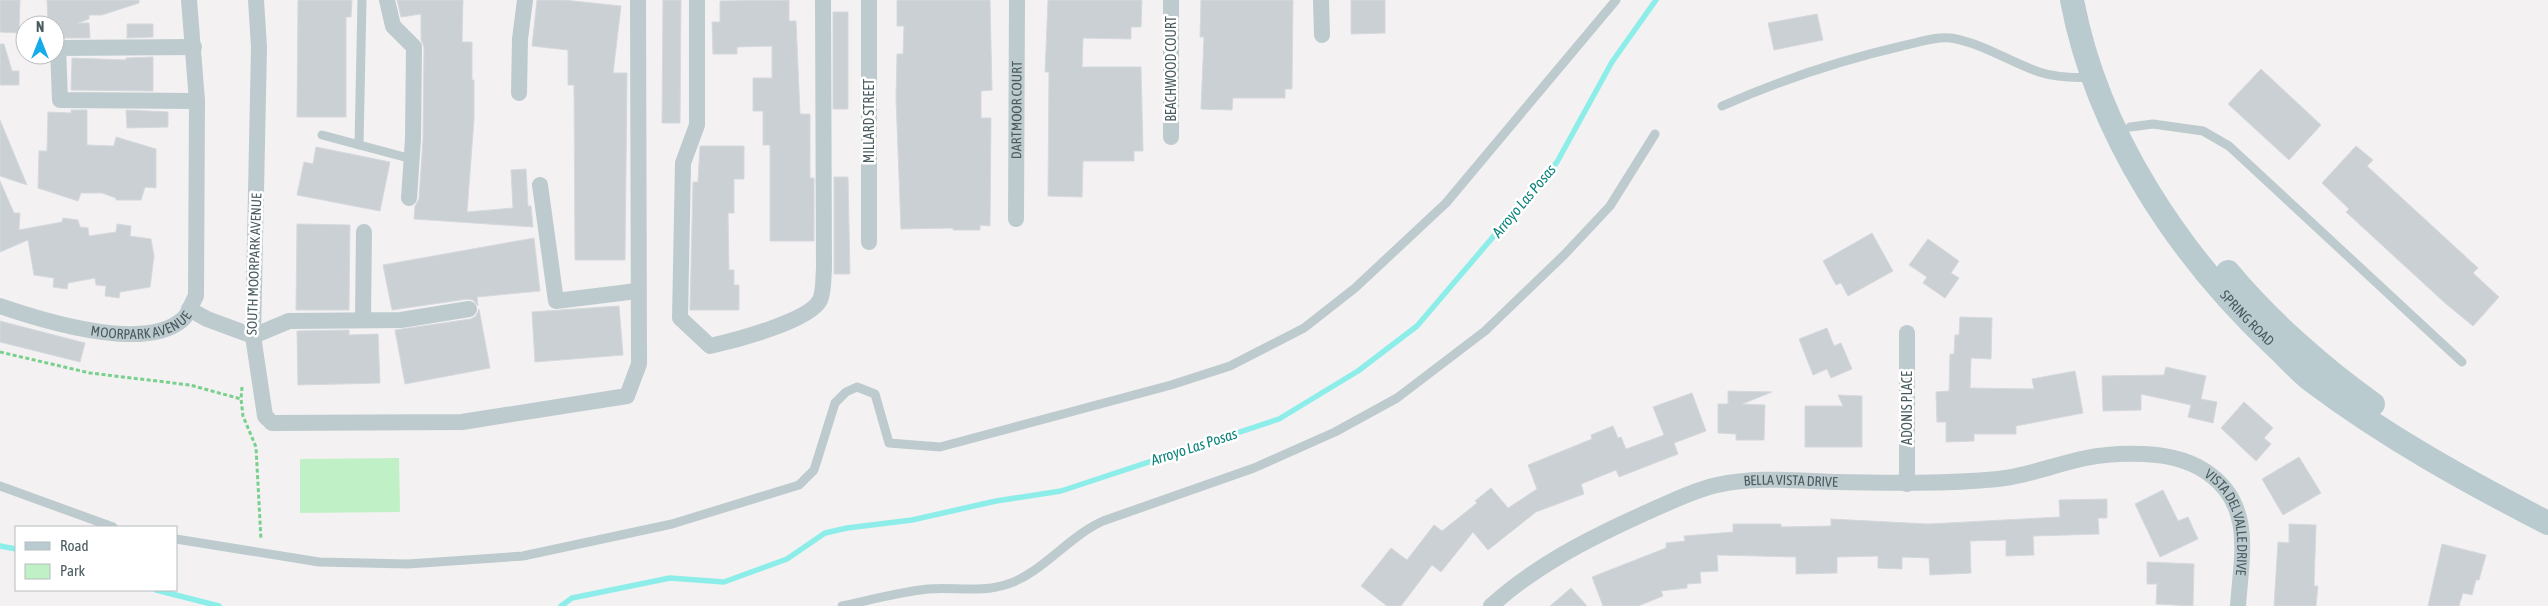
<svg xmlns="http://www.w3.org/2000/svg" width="2548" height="606" font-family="'Asap Condensed',sans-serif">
<rect width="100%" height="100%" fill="#f4f1f2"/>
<!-- green -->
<polygon fill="#c0f1c6" points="399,458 400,512 300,513 300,459"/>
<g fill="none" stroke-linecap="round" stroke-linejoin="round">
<!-- stream -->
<g stroke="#8deee9" stroke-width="5.5">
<polyline points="0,546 16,549"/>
<polyline points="156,590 219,606"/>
<polyline points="561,606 572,598 670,578 724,582 787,559 825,533 847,528 912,520 996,501 1061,491 1279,419 1358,371 1417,326 1557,162 1612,62 1656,0"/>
</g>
</g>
<!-- building -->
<g fill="#cbd0d4" stroke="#d5d9dd">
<polygon points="0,0 20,0 19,33 0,32"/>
<polygon points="47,0 139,0 139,3 102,15 89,15 89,19 78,23 89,23 90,38 55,38 55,25 48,25"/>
<polygon points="298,0 352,0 351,17 346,17 346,117 297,117"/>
<polygon points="397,0 463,0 462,42 472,42 472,80 474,80 474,119 467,212 513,208 511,170 526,169 528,206 531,206 533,227 414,219 415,206 419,199 423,140 424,47 421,40 421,14 401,17"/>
<polygon points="537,0 564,0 621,6 613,73 627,73 625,260 575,260 574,85 568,85 568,50 532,46"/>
<polygon points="663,0 681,0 680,123 662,123"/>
<polygon points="789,0 789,21 796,21 800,114 810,114 810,178 814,178 814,241 770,241 770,145 763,145 763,111 753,111 753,78 772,78 772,46 737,47 737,54 713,54 712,22 720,22 720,1"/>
<polygon points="897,0 990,0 992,90 981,91 981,118 991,118 990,226 980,225 980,230 953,230 953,228 901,229 896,98 897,54 903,54 904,26 897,26"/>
<polygon points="1048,0 1142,0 1141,27 1131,27 1131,39 1083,38 1082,67 1141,67 1143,151 1134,151 1134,161 1083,161 1082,197 1048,196 1049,72 1045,72"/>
<polygon points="1201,0 1293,0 1292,89 1285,89 1285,98 1233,98 1232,110 1201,109 1204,37 1200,37"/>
<polygon points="1351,0 1385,0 1385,33 1351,34"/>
<rect x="833" y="12" width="15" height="97"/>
<polygon points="1817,14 1823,40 1774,50 1768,23"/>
<polygon points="127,24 153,24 153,37 127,38"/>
<polygon points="0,44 4,44 12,71 19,71 19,85 0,85"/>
<polygon points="153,57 153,91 71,90 72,58 126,60 126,58"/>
<polygon points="2261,69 2321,125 2289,160 2228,104"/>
<polygon points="71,110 87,110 87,145 114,146 116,137 156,149 156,188 145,187 141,200 116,200 116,198 102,193 81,193 78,201 38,188 39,151 47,151 48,112 71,113"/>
<polygon points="126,110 168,112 168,127 127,128"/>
<polygon points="0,120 27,185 0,176"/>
<polygon points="700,146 744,146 744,179 734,179 734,213 728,213 729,270 734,270 734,285 739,285 739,310 690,310 693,182 698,182"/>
<polygon points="2356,146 2373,160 2367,166 2478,268 2473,273 2499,297 2473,326 2445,303 2346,212 2349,209 2322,183"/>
<polygon points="316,147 390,162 380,211 297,195 304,162 313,164"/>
<polygon points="834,177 848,177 850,274 834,274"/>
<polygon points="0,181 14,213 20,213 19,230 62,222 63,218 78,220 80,227 88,228 89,236 116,232 117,224 131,226 130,236 151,239 154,256 150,287 120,292 119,298 105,296 106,286 96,285 95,278 68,283 67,289 53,287 54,278 34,275 28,240 0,252"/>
<polygon points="297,224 350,225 349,310 296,310"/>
<polygon points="1872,233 1893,271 1848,296 1841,283 1836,285 1823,261"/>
<polygon points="534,238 540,291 477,297 478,306 473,300 467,299 392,310 383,265"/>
<polygon points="1928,239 1959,261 1951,273 1959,278 1945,298 1923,283 1927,277 1909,265"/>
<polygon points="619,306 623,355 535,362 532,312"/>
<polygon points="479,309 490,368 405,384 395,330 471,319 476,316"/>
<polygon points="1960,317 1992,318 1991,359 1971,358 1970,388 2034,389 2032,379 2075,371 2083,413 2016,426 2016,434 1974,434 1974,441 1946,442 1946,422 1937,422 1936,392 1949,391 1950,354 1954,354 1955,335 1959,335"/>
<polygon points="0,321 85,343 80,362 0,342"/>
<polygon points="1827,328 1834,346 1841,343 1852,369 1831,378 1827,369 1813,375 1799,339"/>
<polygon points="349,330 349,335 378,334 380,383 298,385 297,331"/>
<polygon points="2166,367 2206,376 2201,399 2217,402 2213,423 2188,417 2191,405 2141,394 2141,410 2103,411 2102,376 2164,375"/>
<polygon points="1728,391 1772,392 1742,404 1765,405 1764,440 1736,440 1736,434 1718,433 1718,404 1728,404"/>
<polygon points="1692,393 1706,431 1674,443 1678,454 1619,477 1616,470 1581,484 1584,494 1536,512 1488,550 1473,532 1441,572 1432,565 1401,606 1387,606 1361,586 1391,548 1407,560 1434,525 1442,531 1477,503 1475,501 1491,488 1508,508 1537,489 1528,465 1592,439 1591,435 1613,426 1618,438 1621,437 1626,449 1664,435 1653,407"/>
<polygon points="1838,395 1862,396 1862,447 1805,447 1805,406 1843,406"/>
<polygon points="2244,402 2273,428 2264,438 2271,444 2256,461 2221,428"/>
<polygon points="2299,457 2321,493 2283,515 2262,479"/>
<polygon points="2163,490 2178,521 2188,517 2198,539 2160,557 2135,504"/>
<polygon points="2107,499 2107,518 2098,518 2099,534 2033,536 2034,555 2006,556 2006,540 1970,541 1971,573 1930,575 1929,558 1902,557 1902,569 1878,568 1878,556 1837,557 1837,573 1796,574 1796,557 1717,555 1718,571 1700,572 1701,583 1687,584 1687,588 1661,591 1663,596 1638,606 1603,606 1592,577 1666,548 1666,543 1685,541 1684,536 1733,532 1733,524 1781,524 1781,527 1831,526 1831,519 1928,524 2060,517 2059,500"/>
<polygon points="2289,524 2316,525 2314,586 2318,586 2316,606 2274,606 2278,542 2289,543"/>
<polygon points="2442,544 2486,555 2479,580 2476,580 2472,595 2463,593 2459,606 2428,606"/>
<polygon points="2147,562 2194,564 2193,606 2156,604 2157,584 2147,584"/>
<polygon points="1571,588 1587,606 1550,606"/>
</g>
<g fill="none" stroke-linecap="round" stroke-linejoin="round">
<!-- path -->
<g stroke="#77d08c" stroke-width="3" stroke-dasharray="4 2.5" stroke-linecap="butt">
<polyline points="0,352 90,373 190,385 241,399"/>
<polyline points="242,387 241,399 243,416 256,447 261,540"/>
</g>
<!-- lane -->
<g stroke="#bdcbce" stroke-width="9">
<path d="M1722 106C1783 79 1837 61 1902 46 1917 43 1936 36 1951 38 1982 43 2010 62 2039 72 2057 78 2074 77 2092 78"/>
<polyline points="2130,127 2153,124 2203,131 2229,146 2462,362"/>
<polyline points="322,135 412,159"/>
<polyline points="359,145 362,0"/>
<polyline points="0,486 113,527"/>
<polyline points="176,539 319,562 408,564 523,556 672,524 799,485 814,470 835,403 846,392 857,387 875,394 889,443 940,447 1171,385 1230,366 1304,328 1355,288 1446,203 1616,0"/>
<path d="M842 606C870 600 899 592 928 589 955 587 982 593 1008 584 1042 573 1069 536 1103 521L1254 468 1335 432 1397 398 1485 331 1564 255 1610 206 1655 134"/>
</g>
<!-- street -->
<g stroke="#bdcbce" stroke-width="16">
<polyline points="256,0 259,47 253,336 265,416 272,423 462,422 627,396 639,364 638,0"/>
<polyline points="387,0 393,26 414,47 413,139 409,198"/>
<path d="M697 0V125L683 163 680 318 710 346C733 341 810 321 820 300 824 291 823 279 824 269L823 0"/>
<polyline points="1171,0 1171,137"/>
<polyline points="1321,0 1322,35"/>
<polyline points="194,47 58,48 60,100 197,101"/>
<polyline points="519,93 520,39 525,0"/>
<polyline points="540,185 556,301 637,291"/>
<path id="s1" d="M1016 219 1017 0"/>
<polyline points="869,242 869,0"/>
<path id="s2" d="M0 306C44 321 146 353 183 319 189 314 192 302 196 296L197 101 189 0"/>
<polyline points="189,309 207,319 253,336 289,321 401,320 469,309"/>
<polyline points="363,320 364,232"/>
<polyline points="1907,333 1907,484"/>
<path id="s3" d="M1491 606C1535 566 1588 539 1641 515 1666 504 1691 491 1717 485 1757 476 1799 481 1839 482 1892 483 1945 484 1998 479 2028 476 2056 464 2086 458 2105 454 2125 453 2144 454 2169 455 2192 460 2212 476 2254 509 2241 559 2238 606"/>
</g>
<!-- secondary -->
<g stroke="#bacbd0" stroke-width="24">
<path id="s4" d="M2072 0C2097 133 2179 256 2276 347 2288 358 2299 371 2312 381 2385 436 2466 481 2548 523"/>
<path d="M2228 272C2267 319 2323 369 2373 404"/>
</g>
</g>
<g text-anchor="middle" stroke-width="5" stroke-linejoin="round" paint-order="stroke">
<!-- street labels -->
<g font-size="14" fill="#495b60" stroke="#fff">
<text transform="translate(1171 69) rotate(-90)" y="5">BEACHWOOD COURT</text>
<text dy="5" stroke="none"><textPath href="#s1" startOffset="109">DARTMOOR COURT</textPath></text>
<text transform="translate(869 121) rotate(-90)" y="5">MILLARD STREET</text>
<text transform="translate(254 264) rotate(-88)" y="5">SOUTH MOORPARK AVENUE</text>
<text dy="5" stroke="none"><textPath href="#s2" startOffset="146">MOORPARK AVENUE</textPath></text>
<text dy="5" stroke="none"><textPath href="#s4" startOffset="368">SPRING ROAD</textPath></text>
<text transform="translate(1907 408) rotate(-90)" y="5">ADONIS PLACE</text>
<text dy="5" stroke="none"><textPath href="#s3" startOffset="332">BELLA VISTA DRIVE</textPath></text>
<text dy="5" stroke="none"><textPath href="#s3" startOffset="812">VISTA DEL VALLE DRIVE</textPath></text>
</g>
<!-- water labels -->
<g font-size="15" font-style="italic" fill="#0c827b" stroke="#fff">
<text transform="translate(1524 201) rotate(-50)" y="5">Arroyo Las Posas</text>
<text transform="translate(1194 447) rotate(-18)" y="5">Arroyo Las Posas</text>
</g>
</g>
<!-- legend -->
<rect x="15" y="526" width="162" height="65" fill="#ffffff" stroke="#b6bdbf"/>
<rect x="25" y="542" width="25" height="8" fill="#bacbd0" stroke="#b6bdbf"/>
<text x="60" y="551" font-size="15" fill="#495b60">Road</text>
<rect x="25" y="564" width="25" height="15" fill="#c0f1c6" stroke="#b6bdbf"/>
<text x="60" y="576" font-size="15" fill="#495b60">Park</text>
<!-- north arrow -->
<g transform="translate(40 40)"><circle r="24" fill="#ffffff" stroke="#b6bdbf"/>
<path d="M0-4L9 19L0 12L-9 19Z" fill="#16abe9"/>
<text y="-8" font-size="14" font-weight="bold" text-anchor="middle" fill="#495b60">N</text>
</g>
</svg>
